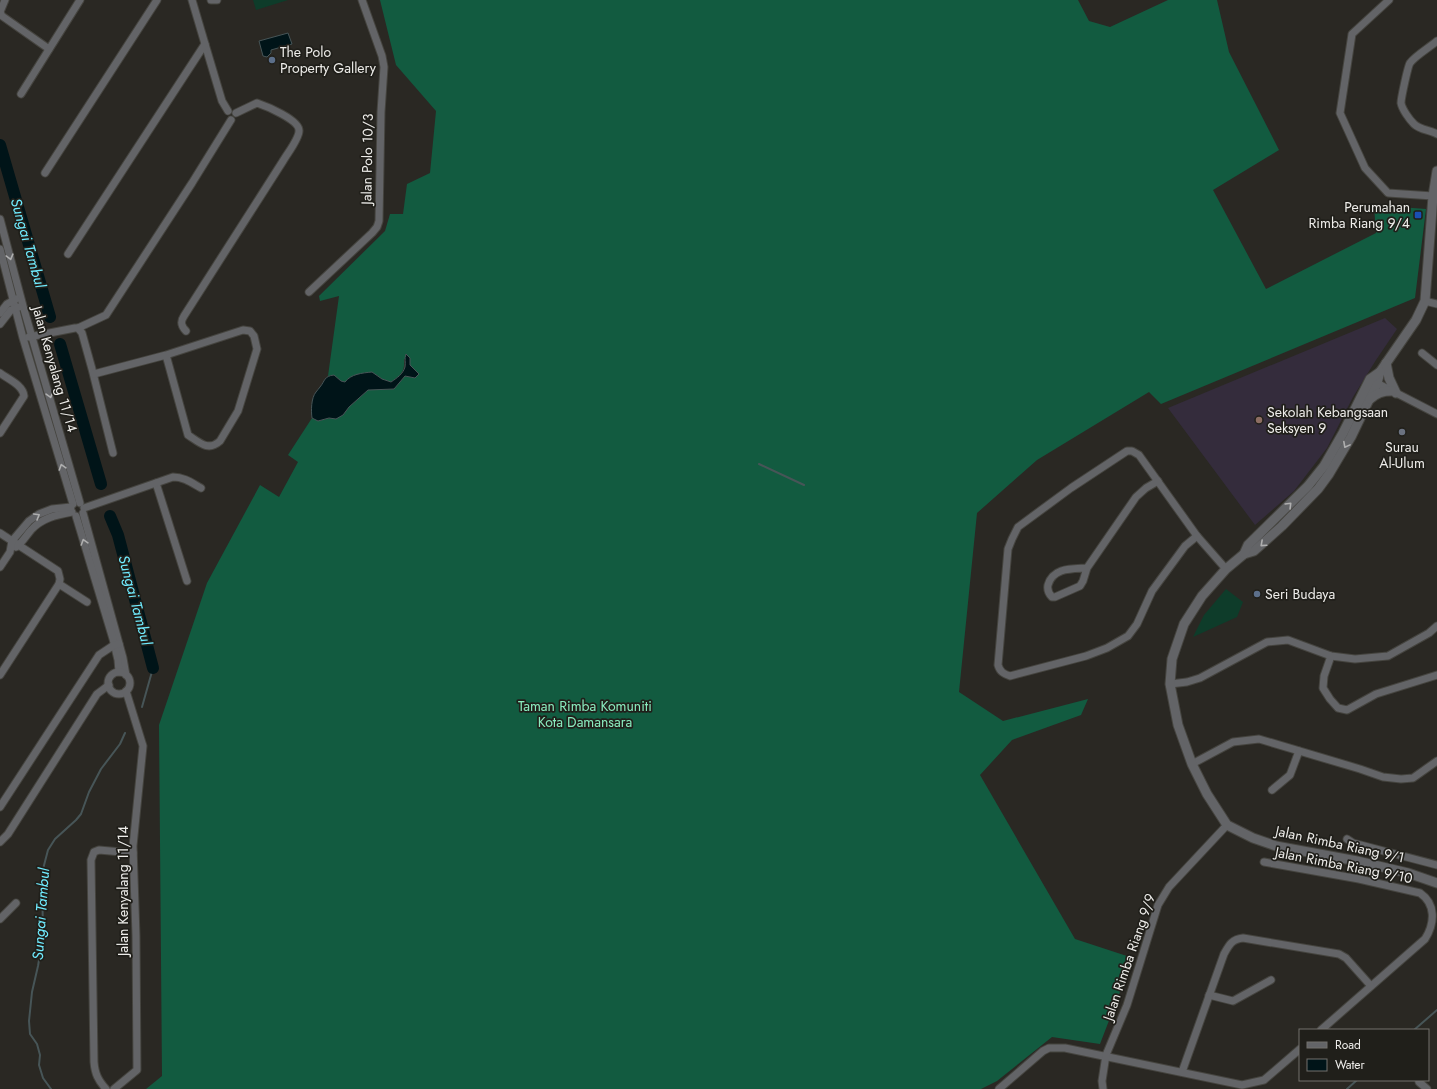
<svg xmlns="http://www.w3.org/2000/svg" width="1437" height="1089" font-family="Jost,sans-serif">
<rect width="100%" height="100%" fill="#2a2823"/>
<!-- education -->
<polygon fill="#342c3c" points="1385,318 1397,329 1376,360 1353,397 1327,448 1294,491 1255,525 1168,408"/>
<!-- green -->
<g fill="#0e3c2a">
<polygon points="253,0 288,0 256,10"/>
<polygon points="1226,589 1243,602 1237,617 1193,637 1204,615"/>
</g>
<!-- forest -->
<path fill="#125b40" d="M380 0H1078L1089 21 1110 27 1168 0H1217L1229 52 1279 150 1213 190 1266 289 1376 233 1374 205 1426 209 1415 298 1161 404 1149 392 1037 460 977 513 959 692 1003 721 1088 699 1081 715 1012 740 980 775 1075 939 1133 958 1100 1044 1052 1037 997 1081 981 1089H146L162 1076 159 725 207 583 260 485 279 497 298 462 288 455 312 418 318 421 343 415 349 407 368 390 394 389 405 376 415 378 410 365V358L404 359C405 372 401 375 391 382L382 379 377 375 345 382 341 381 334 375 328 376 339 296 320 301 319 296 385 231 390 214H403L407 184 430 173 436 111 396 65Z"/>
<!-- water -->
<g fill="#001418" stroke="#475557">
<polygon points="288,33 292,44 271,50 271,53 267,57 263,56 259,41"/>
<path d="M406 354 410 358V365L419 374 415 378 405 376 394 389 368 390 349 407 343 415 336 419 329 418 318 421 312 418C311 411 311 398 316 392 317 390 319 389 320 387 325 381 324 376 334 375L341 381 345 382C351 374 362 373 372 372L382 379 391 382C397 378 403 374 405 367 406 362 404 359 406 354Z"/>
</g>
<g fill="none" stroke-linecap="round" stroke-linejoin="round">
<!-- stream -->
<g stroke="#475557" stroke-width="2">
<polyline points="759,464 804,485"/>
<polyline points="142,707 153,668"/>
<polyline points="1414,1030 1437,1010"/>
<polyline points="51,1089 43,1078 39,1065 40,1055 37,1044 30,1034 29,1021 32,992 38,966 43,936 42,873 48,850 55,839 76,820 81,814 89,792 101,769 120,744 125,733"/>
<polyline points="1347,1089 1357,1080"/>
</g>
<!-- river -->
<g stroke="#001418" stroke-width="12">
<polyline points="0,145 50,317"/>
<polyline points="60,344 101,484"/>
<polyline points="110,516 118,535 153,668"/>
</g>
<defs>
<g id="minor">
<polyline points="5,0 0,12 2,16 49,49"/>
<polyline points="211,0 217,0"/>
<polyline points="1389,0 1352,34 1340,113 1365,168 1388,193 1433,196"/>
<path d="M1437 41C1430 47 1415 56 1410 63 1408 66 1401 98 1401 103 1402 109 1409 119 1414 124 1420 130 1430 130 1437 134"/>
<polyline points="205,44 222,101 228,111"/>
<polyline points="21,94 80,0"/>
<polyline points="45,173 157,0"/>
<polyline points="0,219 23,306 80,503"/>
<polyline points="0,249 23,338 73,504"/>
<polyline points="68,254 205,44 192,0"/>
<polyline points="309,292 372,233 377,227 379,221 381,112 384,67 382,56 362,0"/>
<polyline points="1425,301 1437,304"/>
<polyline points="0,313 7,304 16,299"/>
<polyline points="0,324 11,310 19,307"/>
<polyline points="78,328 106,315 192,183 231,120"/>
<path d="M186 331C181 326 180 322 184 316L283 161C287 154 299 139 299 131 300 120 266 106 257 103L236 113"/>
<polyline points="29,337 75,328 78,328 82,333 92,369 113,453"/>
<polyline points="1422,353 1437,365"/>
<path d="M0 373C8 379 23 385 24 396L0 433"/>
<path d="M94 374 166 355 243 330 250 331 254 336 257 349 238 411 220 441C208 452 199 442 188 435L166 355"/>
<polyline points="1373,381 1437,414"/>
<path d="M1127 451H1132L1139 455 1197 536 1185 546 1152 591 1137 624 1128 636 1107 648 1086 656 1010 676C1004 674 1000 672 998 665L1008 549 1012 539 1018 527 1071 488Z"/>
<polyline points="156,483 187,581"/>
<path d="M84 508 173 477C184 477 192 483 201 488"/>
<polyline points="83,513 123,658 126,675"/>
<polyline points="76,516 113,639 118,660 119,672"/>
<polyline points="0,533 58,571 60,579 59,584 0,675"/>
<polyline points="1197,536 1226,569"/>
<path d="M16 547C22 543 26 536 31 530 42 518 56 515 72 512"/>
<polyline points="0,567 10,552 12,541 29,521 39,514 52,509 71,507"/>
<path d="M1087 568C1073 569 1053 567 1048 585 1047 590 1049 594 1052 597H1055L1080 586 1083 581 1087 568 1136 497 1146 488 1158 481"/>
<polyline points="59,584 87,602"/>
<polyline points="1331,656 1324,676 1323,688 1330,699 1338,708 1347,710 1376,694 1437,675"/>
<circle cx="119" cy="683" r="11"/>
<polyline points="1170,684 1187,682 1200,678 1267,642 1288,640 1331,656 1355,659 1388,656 1429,633 1437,626"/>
<polyline points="1192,764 1233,742 1259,739 1360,769 1383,777 1401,779 1413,778 1437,761"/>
<polyline points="1272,790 1290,775 1299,751"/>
<polyline points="0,807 99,655 114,645 119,644"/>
<polyline points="1347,839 1353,843 1437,865"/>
<polyline points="0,842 8,834 97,694 109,685"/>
<path d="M1264 862 1359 879 1420 893C1436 904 1435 923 1425 939L1321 1030"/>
<polyline points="0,919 16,903"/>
<polyline points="1209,995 1233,1001 1271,980"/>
<path d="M1182 1072 1224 954C1229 945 1232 939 1243 938L1339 954 1346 958 1371 986"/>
<polyline points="1419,1082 1427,1089"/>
<path d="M106 1089C98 1080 95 1074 94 1062L91 860 94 852 99 850 133 853"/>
<polyline points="114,1089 137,1070 136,936 133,846 143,746 126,691"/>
<polyline points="999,1089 1043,1051 1049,1048 1065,1048 1242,1085 1264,1080 1300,1049"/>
<polyline points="1103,1089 1102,1081 1106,1055 1127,1005 1158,905 1169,887 1227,825"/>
</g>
<g id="tertiary">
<polyline points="1437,171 1433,196 1425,301 1416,320 1380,372 1377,383 1351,437 1329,474 1318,489 1282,526 1254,551 1244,554 1226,569 1202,596 1184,624 1172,659 1170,684 1178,725 1192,764 1207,794 1227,825 1253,838 1276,846 1357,861 1408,873 1437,883"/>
<polyline points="1386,363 1389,378 1396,393"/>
<path d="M1370 399C1377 393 1382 391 1392 391"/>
<polyline points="1244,554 1248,545 1308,486 1324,466 1343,433 1370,379 1380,372"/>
</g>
</defs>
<!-- minor casing -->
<use href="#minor" stroke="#45443f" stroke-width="9"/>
<!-- tertiary casing -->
<use href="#tertiary" stroke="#45443f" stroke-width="11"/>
<!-- minor -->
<use href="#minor" stroke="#636467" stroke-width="7"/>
<!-- tertiary -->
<use href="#tertiary" stroke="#636467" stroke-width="9"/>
</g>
<!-- one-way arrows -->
<defs><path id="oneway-chevron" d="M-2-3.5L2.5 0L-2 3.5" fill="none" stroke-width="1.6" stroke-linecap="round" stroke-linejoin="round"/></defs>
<g stroke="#afafaf">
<use href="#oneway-chevron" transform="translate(10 257) rotate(75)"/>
<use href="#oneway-chevron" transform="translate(50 395) rotate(74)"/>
<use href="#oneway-chevron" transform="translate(1346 445) rotate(118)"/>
<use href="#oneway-chevron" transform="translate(62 467) rotate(-107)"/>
<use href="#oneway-chevron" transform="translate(1289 505) rotate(-45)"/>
<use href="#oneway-chevron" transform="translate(37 516) rotate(-30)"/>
<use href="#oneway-chevron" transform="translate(84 542) rotate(-107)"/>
<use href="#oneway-chevron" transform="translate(1263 544) rotate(138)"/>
</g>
<!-- markers -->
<g fill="#5c6f8a" stroke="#201f1a" stroke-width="1.5">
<circle cx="272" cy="60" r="4"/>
<circle cx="1257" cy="594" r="4"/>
</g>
<rect fill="#1a4fb4" stroke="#201f1a" stroke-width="1.5" x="1414" y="211" width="8" height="8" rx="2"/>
<circle fill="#8d6e63" stroke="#201f1a" stroke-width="1.5" cx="1259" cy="420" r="4"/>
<circle fill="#6b7280" stroke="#201f1a" stroke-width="1.5" cx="1402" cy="432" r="4"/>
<g text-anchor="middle" stroke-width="3.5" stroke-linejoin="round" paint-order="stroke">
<!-- poi labels -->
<g font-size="14" fill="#eeedea" stroke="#201f1a" text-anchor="start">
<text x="280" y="57">The Polo<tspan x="280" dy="16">Property Gallery</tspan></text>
<text x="1410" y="212" text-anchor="end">Perumahan<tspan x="1410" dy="16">Rimba Riang 9/4</tspan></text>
<text x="1267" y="417">Sekolah Kebangsaan<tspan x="1267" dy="16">Seksyen 9</tspan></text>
<text x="1402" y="452" text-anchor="middle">Surau<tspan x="1402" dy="16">Al-Ulum</tspan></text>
<text x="1265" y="599">Seri Budaya</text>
</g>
<!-- street labels -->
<g font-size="14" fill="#eeedea" stroke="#201f1a">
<text transform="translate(367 159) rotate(-89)" y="5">Jalan Polo 10/3</text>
<text transform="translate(55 369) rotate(74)" y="5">Jalan Kenyalang 11/14</text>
<text transform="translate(1340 844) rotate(12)" y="5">Jalan Rimba Riang 9/1</text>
<text transform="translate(1344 865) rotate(11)" y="5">Jalan Rimba Riang 9/10</text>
<text transform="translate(123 891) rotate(-90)" y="5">Jalan Kenyalang 11/14</text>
<text transform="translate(1129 957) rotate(-71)" y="5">Jalan Rimba Riang 9/9</text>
</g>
<!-- park labels -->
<g font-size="14" fill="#89ebbe" stroke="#201f1a">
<text x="585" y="711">Taman Rimba Komuniti<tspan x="585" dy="16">Kota Damansara</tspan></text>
</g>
<!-- water labels -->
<g font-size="15" font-style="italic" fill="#70ecff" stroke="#201f1a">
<text transform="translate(28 243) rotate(74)" y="5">Sungai Tambul</text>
<text transform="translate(135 600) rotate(75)" y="5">Sungai Tambul</text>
<text transform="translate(41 914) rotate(-86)" y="5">Sungai Tambul</text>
</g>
</g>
<!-- legend -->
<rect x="1299" y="1029" width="130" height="52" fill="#201f1a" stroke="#72716d"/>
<rect x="1307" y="1042" width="20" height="6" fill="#636467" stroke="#72716d"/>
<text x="1335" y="1049" font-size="12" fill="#eeedea">Road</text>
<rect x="1307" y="1059" width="20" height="12" fill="#001418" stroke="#72716d"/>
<text x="1335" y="1069" font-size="12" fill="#eeedea">Water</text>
</svg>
